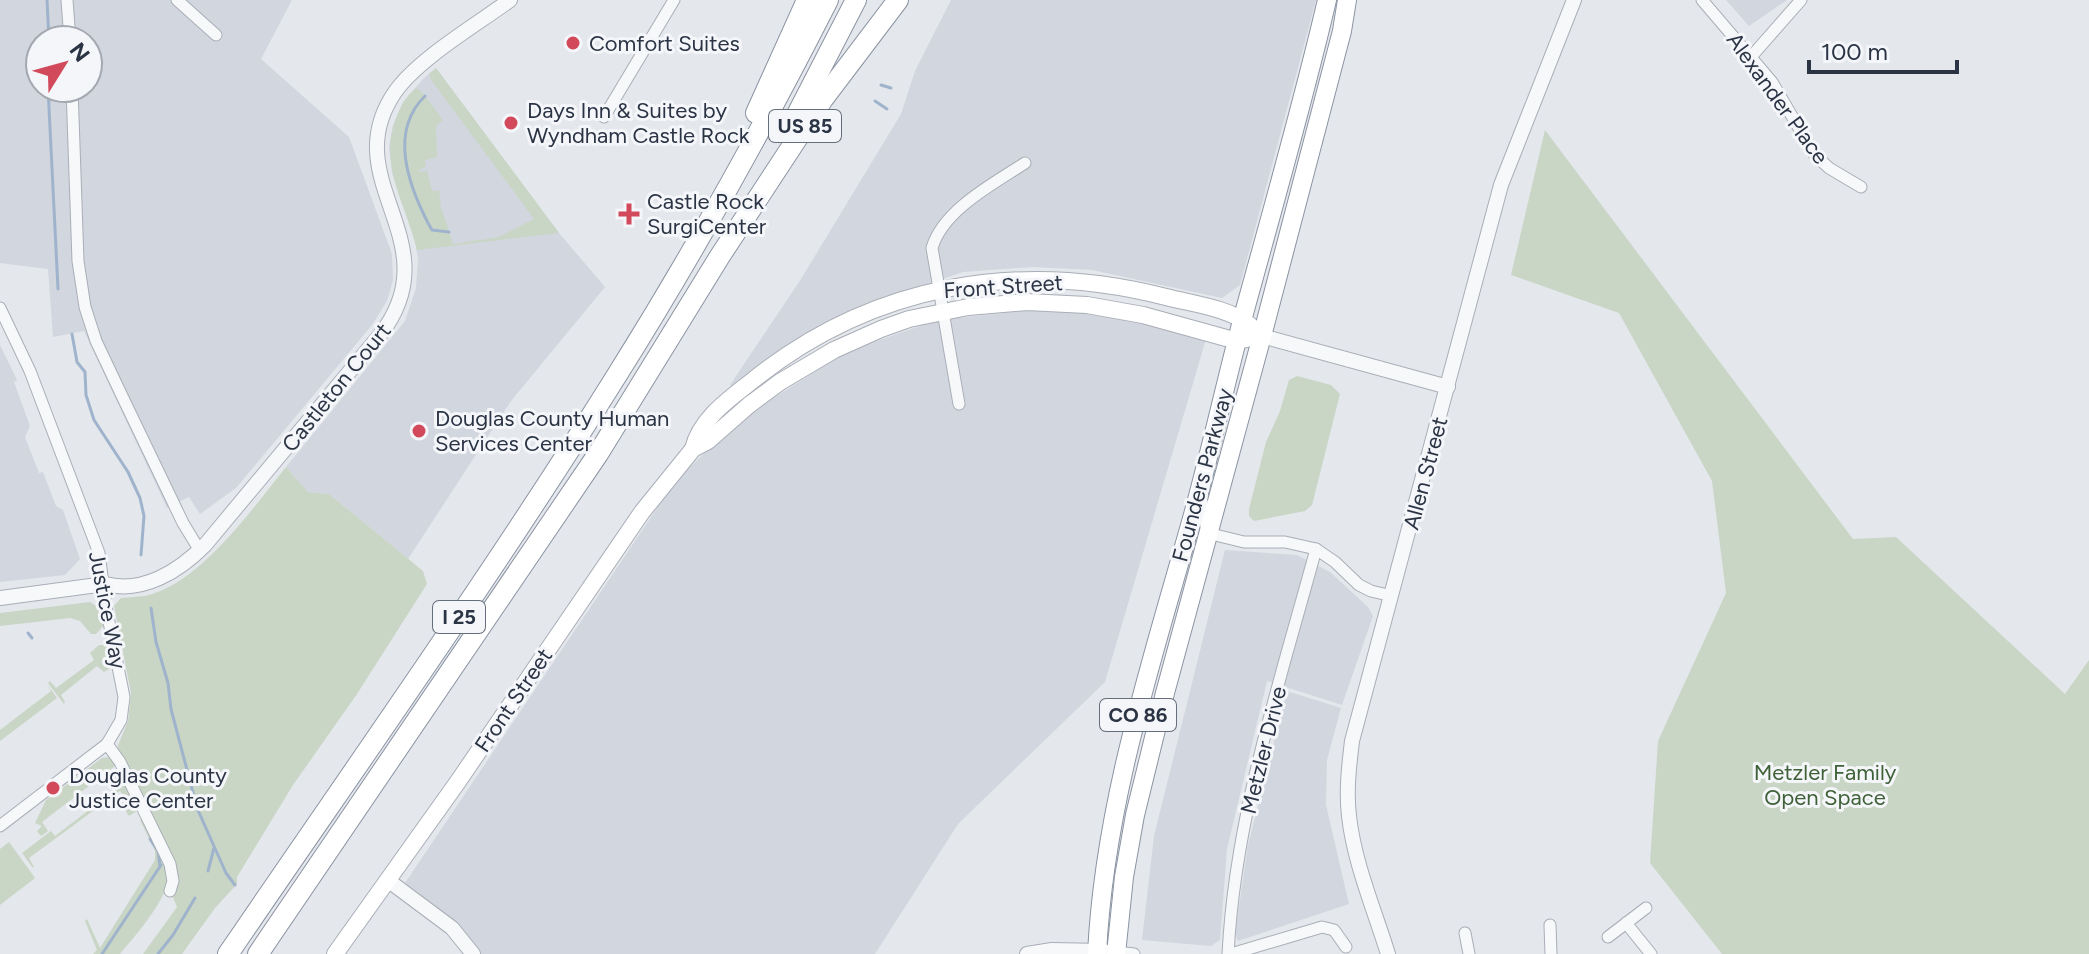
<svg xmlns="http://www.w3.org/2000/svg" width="2089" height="954" font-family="Figtree,sans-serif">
<rect width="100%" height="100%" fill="#e4e7ec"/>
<!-- built -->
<g fill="#d2d6de" fill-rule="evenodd">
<path d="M0 0H292L261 59 349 137 392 254 393 280 387 301 372 325 236 488 200 514 189 497 167 508 84 331 53 337 48 269 0 263ZM40 40H88V88H40Z"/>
<polygon points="951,0 1316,0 1240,285 1222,298 1092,270 1033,267 963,272 887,298 733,388 730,385 801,279 901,114 915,71"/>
<polygon points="1726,0 1787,0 1749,26"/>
<polygon points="436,68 559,233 605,287 511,401 408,559 329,494 308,492 286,467 405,321 416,288 418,259 415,241 392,173 389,146 393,125 403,102 424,78"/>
<polygon points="1041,309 1109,315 1206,339 1105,682 958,824 875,954 480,954 451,918 405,883 676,480 742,418 848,351 937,320"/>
<polygon points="0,345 17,380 14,382 30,426 25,437 39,473 43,472 56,506 63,510 80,559 65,575 0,582"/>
<polygon points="1225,550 1297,555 1330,572 1368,607 1373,616 1342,705 1267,681 1227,849 1220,940 1211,946 1142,940 1154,836"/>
<polygon points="1287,691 1341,708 1327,760 1326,805 1349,904 1238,941 1235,934 1248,845"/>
</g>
<!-- green -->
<g fill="#c9d6c5">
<path d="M436 68 559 233 417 250C407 206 378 166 396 119 400 107 406 96 416 88L422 92 443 120 436 126 437 157 425 160 426 166 417 172 427 171 432 191 439 190 441 207 453 244 499 237 534 219 432 81 429 74Z"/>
<polygon points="1545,130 1853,539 1896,537 2065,694 2089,660 2089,954 1722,954 1650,863 1658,741 1726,593 1712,481 1619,313 1511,275"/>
<polygon points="1297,376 1331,385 1340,394 1312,505 1305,511 1254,521 1249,516 1249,509 1266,442 1280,411 1289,380"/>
<path d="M286 467 308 492 329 494 423 571 427 584 357 694 293 785 237 877V884L215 908 182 954H143L177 907 172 895 177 885 126 761 117 748 128 721 131 693 114 606 121 598C129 597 138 597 145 596 200 584 252 509 286 467Z"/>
<polygon points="90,602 101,609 104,625 96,634 91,634 80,621 70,618 0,626 0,613"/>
<polygon points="99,645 105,645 109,648 111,668 104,672 97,666 61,695 65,702 64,704 48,683 50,681 56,688 94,660 90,653"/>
<polygon points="47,684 57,698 0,741 0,730 51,691"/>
<polygon points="110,757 115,766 42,822 48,831 41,836 37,831 42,826 35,823 46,800 102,758"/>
<polygon points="119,772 137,811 129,816 121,804 125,798 120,791 29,858 34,867 33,868 22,853 51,831 55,836 119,787 112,777"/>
<path d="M144 817 152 840 155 839C159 848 166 858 168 868 175 892 135 936 120 954H93L97 950 85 921 87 919 100 948 155 860V851L140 820Z"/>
<polygon points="9,842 35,878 0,905 0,849"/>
</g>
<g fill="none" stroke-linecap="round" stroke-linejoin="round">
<!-- stream -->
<g stroke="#9fb4cc" stroke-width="3">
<polyline points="47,0 49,40"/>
<polyline points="881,85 891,88"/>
<polyline points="48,88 58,289"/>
<path d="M425 96C389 131 408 184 428 223L432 230 449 232"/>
<polyline points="875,101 887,109"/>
<polyline points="72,334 77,362 85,372 86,395 94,420 128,472 140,498 144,516 141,555"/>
<polyline points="151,608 156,642 168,683 171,709 197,808 226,873 235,885"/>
<polyline points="28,633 32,638"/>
<polyline points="150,839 158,851 160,866"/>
<polyline points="208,871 214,848"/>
<polyline points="102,954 161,865"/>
<polyline points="158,954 173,935 195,898"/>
</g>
<defs>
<g id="minor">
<polyline points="67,0 70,40"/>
<polyline points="177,0 216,35"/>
<polyline points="1702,0 1772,82 1814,154 1829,168 1861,187"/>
<polyline points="1750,58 1801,0"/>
<polyline points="72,88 78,261 85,307 96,341 122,396 183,523 200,551"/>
<polyline points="604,117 674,0"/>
<polyline points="0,308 30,371 99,553 106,607 124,697 121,720 107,744 0,826"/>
<path d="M959 404 932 248C943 210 993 184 1025 163"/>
<polyline points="1202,501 1207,533 1244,542 1285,542 1316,549 1335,562 1359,585 1371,591 1392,596"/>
<polyline points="107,744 120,762 170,864 173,881 170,891"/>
<polyline points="1626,923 1651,954"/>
<polyline points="1550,925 1551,954"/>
<polyline points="1465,933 1469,954"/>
<polyline points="1608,937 1646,908"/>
<polyline points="1116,952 1134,954"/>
<path d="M1228 954C1235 816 1280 682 1316 549"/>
<polyline points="1231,954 1322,927 1334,930 1346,947"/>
</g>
<g id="tertiary">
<polyline points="1262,336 1448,387"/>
<path d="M0 598 105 584C143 594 179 571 205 545L380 335C453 241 334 181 395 92 418 59 476 25 510 0"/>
<polyline points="389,881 452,928 473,954"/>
<polyline points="1027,954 1052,950 1104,951"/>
<path d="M1388 954C1374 909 1354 862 1349 816 1346 791 1349 766 1352 741L1501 185 1574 0"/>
</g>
<g id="secondary">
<path d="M693 449C700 419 729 399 752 381 872 284 1018 259 1166 297 1193 304 1230 308 1251 326"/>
<polyline points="335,954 457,783 642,512 693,449 708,441 749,405 780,382 834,350 881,329 909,319 968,307 1027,302 1087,305 1143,315 1237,341 1262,336"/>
</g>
<g id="trunk">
<path d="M1097 954C1104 806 1151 664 1191 522 1210 454 1225 385 1243 317 1272 211 1302 107 1327 0"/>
<polyline points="1116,954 1124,877 1135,815 1165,693 1262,336 1342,31 1347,0"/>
</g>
<g id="motorway">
<polyline points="756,113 807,0"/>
<polyline points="791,126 856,0"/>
<path d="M228 954C359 762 494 572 617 375 693 254 763 128 828 0"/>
<polyline points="258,954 598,454 720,256 823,99 898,0"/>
</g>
</defs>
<!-- minor casing -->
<use href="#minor" stroke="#a9aeb7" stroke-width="13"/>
<!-- tertiary casing -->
<use href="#tertiary" stroke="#a9aeb7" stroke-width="16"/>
<!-- secondary casing -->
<use href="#secondary" stroke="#a9aeb7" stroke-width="18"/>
<!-- trunk casing -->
<use href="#trunk" stroke="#8b94a3" stroke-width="20"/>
<!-- motorway casing -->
<use href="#motorway" stroke="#8b94a3" stroke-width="22"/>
<!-- minor -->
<use href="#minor" stroke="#f7f8fa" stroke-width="11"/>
<!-- tertiary -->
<use href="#tertiary" stroke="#f7f8fa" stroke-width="14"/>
<!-- secondary -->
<use href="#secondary" stroke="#fff" stroke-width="16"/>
<!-- trunk -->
<use href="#trunk" stroke="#fff" stroke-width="18"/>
<!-- motorway -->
<use href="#motorway" stroke="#fff" stroke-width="20"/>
</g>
<!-- markers -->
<g fill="#d1495b" stroke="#f4f6f9" stroke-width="3">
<circle cx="573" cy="43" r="8"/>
<circle cx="511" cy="123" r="8"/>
<path d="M625 202h8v8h8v8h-8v8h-8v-8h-8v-8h8z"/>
<circle cx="419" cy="431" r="8"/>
<circle cx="53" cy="788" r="8"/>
</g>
<g text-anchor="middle" stroke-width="6" stroke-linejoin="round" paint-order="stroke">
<!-- shield labels -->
<g fill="#f4f6f9" stroke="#676e7b" stroke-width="2">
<rect x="769" y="110" width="72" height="32" rx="6"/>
<rect x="433" y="601" width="52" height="32" rx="6"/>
<rect x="1100" y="699" width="76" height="32" rx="6"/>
</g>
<g font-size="20" font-weight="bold" fill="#2b3445">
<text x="805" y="133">US 85</text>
<text x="459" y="624">I 25</text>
<text x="1138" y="722">CO 86</text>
</g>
<!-- poi labels -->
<g font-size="22" fill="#2b3445" stroke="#f4f6f9" text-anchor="start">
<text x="589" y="51">Comfort Suites</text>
<text x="527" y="118">Days Inn &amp; Suites by<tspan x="527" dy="25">Wyndham Castle Rock</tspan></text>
<text x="647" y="209">Castle Rock<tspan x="647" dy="25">SurgiCenter</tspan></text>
<text x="435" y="426">Douglas County Human<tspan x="435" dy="25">Services Center</tspan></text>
<text x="69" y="783">Douglas County<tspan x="69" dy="25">Justice Center</tspan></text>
</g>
<!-- street labels -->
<g font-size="22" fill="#2b3445" stroke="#f4f6f9">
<text transform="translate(1778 98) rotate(54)" y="8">Alexander Place</text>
<text transform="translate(1003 286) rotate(-4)" y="8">Front Street</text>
<text transform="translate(336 387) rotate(-51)" y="8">Castleton Court</text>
<text transform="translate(1425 473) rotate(-75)" y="8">Allen Street</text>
<text transform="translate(1202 475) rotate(-75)" y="8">Founders Parkway</text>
<text transform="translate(108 610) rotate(79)" y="8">Justice Way</text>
<text transform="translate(513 700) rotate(-56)" y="8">Front Street</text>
<text transform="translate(1263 750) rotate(-76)" y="8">Metzler Drive</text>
</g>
<!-- park labels -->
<g font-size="22" fill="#3f6138" stroke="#f4f6f9">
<text x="1825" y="780">Metzler Family<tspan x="1825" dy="25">Open Space</tspan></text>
</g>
</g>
<!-- north arrow -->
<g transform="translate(64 64) rotate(53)"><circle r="38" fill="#f4f6f9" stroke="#a4a8b1" stroke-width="2"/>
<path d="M0-6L14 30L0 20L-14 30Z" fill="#d1495b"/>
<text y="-12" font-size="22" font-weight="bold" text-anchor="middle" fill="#2b3445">N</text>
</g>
<!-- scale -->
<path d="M1809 60v12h148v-12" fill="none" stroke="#2b3445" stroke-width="4"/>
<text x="1821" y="60" font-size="24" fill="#2b3445" stroke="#f4f6f9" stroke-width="6" paint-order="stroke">100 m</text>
</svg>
